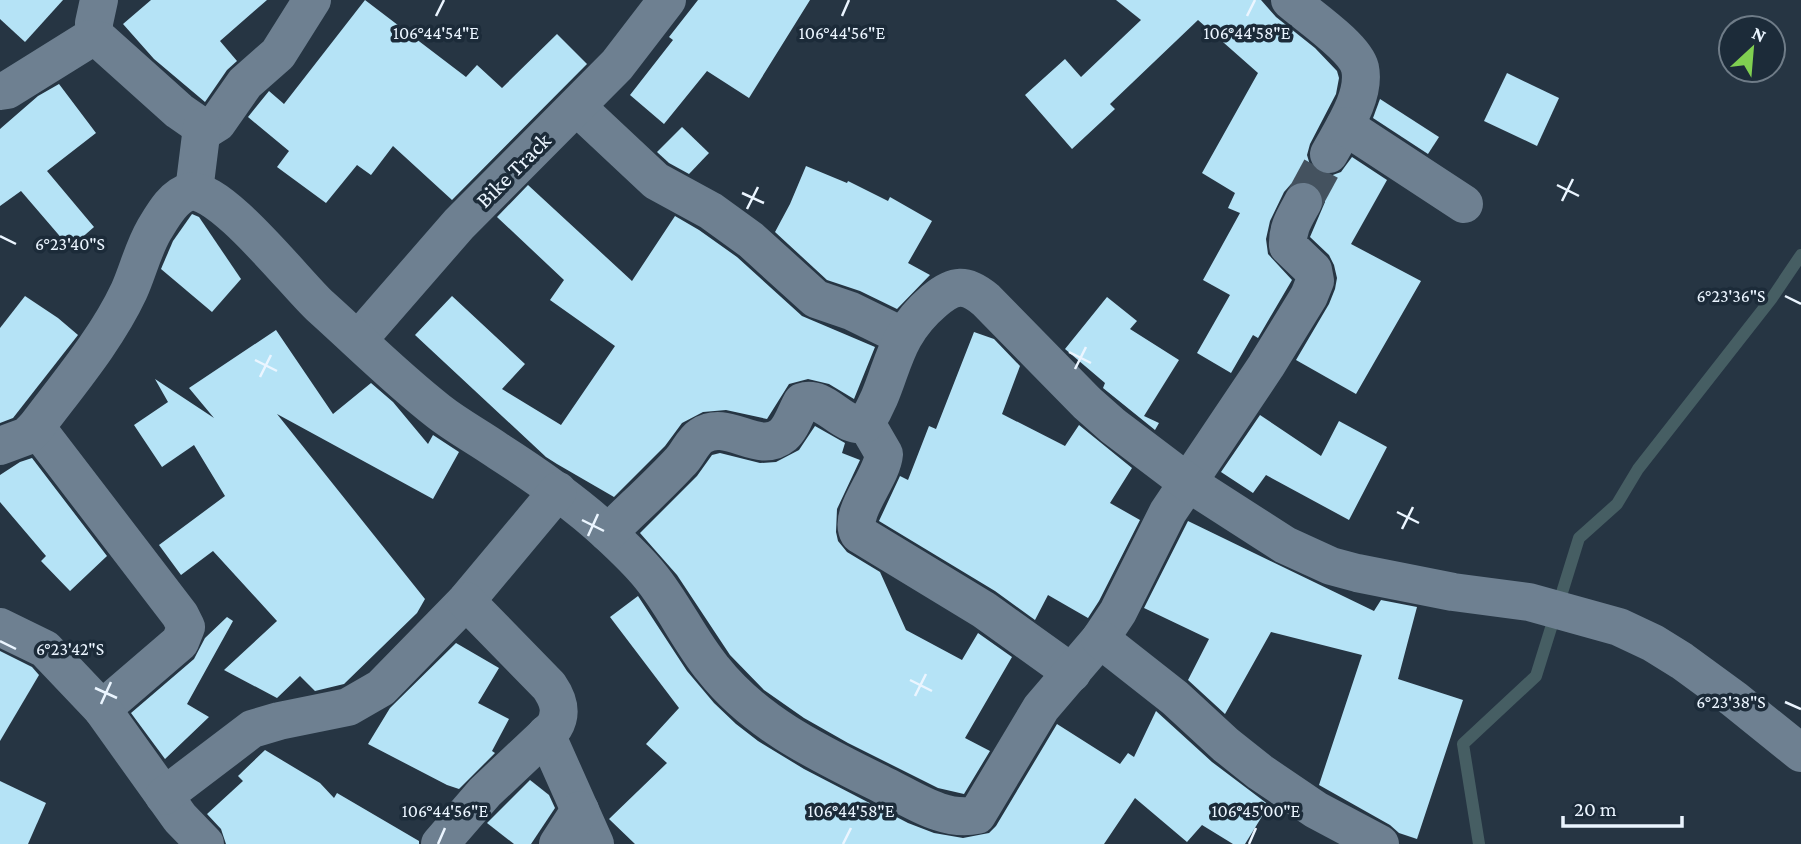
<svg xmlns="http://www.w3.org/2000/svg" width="1801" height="844" font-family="'Crimson Pro',serif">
<rect width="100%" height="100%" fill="#263543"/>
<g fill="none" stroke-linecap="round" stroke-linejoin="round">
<!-- stream -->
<polyline stroke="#465e63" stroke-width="12" points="1479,844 1463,744 1536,676 1579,538 1617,504 1638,469 1772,298 1801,255"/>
</g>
<!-- building -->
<g fill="#b5e3f6">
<polygon points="0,0 63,0 25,42 0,19"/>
<polygon points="151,0 267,0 220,41 237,61 227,70 205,102 154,59 123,24"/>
<polygon points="365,0 466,77 477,65 502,88 557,34 587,64 452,200 393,146 371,175 357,165 326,203 277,167 289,151 248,117 269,91 284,104"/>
<polygon points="698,0 810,0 749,98 707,71 664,124 630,95 673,40 669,37"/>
<polygon points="1116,0 1261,0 1276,17 1315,48 1337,71 1339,78 1336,94 1310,144 1307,155 1310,165 1319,173 1330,176 1341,172 1352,157 1387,180 1351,244 1421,281 1356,394 1296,360 1329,304 1335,289 1337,278 1334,265 1329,255 1310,237 1325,202 1321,190 1313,183 1302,180 1291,184 1284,192 1270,221 1266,239 1268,254 1292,280 1258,338 1253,335 1231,373 1197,353 1230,295 1203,280 1240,213 1228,208 1235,193 1202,173 1258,73 1198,20 1110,104 1115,109 1072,149 1025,95 1065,59 1081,77 1141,20"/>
<polygon points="1507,73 1559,98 1537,146 1484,121"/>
<polygon points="59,84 96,133 47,171 94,227 70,248 21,191 0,206 0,129 38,96"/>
<polygon points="1380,99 1439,137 1428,154 1373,118"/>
<polygon points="682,127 709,153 689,174 669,163 657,152"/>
<polygon points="806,166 847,183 848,181 888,201 890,197 932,221 908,263 930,275 897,309 860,291 827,280 775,232 790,204"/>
<polygon points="528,185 632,281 675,216 699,230 737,257 802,316 875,347 854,399 829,384 808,379 789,384 767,419 726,410 703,412 682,423 665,446 614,497 557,464 546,457 415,335 452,296 525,364 502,389 561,425 615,346 550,300 564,280 497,217"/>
<polygon points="192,214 199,217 241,279 212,312 161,269 173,241"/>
<polygon points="25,296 58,318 78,335 13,418 0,423 0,328"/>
<polygon points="1107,297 1137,321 1130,329 1179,360 1144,416 1159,423 1155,430 1103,388 1105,383 1065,349"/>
<polygon points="276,330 333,414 371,383 393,402 428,444 433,435 459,452 433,499 277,414 425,599 417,613 344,684 315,691 300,676 277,698 224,670 277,621 213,551 181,575 159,545 225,496 194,445 162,467 134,425 168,402 155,379 214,418 189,388"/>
<polygon points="974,332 994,339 1020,366 1002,414 1065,446 1079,425 1132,468 1110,503 1140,520 1099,601 1088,618 1048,595 1035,620 995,591 879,521 900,476 908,480 929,426 936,429"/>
<polygon points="1260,415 1321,456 1339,421 1387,447 1349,520 1266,475 1253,493 1221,472"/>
<polygon points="815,426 845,443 842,453 860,460 837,509 836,532 838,541 847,552 880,572 906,630 962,660 978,633 1012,657 965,738 990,751 964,794 938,788 848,743 804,718 764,690 730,655 677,575 640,533 697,476 712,455 720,453 760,463 776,462 799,450"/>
<polygon points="32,458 107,556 70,591 41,561 46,556 0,502 0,475 20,462"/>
<polygon points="1188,521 1374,611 1381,600 1417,607 1398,679 1463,700 1417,839 1399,833 1390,825 1319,785 1362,655 1271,632 1225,714 1188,680 1209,639 1144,608"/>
<polygon points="638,596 687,671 714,703 736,724 758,741 804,769 908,823 934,833 963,838 989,833 996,826 1057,724 1120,764 1128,753 1134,757 1156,711 1212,762 1269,805 1245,844 1233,844 1202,825 1187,842 1135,798 1104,844 635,844 609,819 667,763 646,744 679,708 610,617"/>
<polygon points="227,617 233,621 187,704 209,717 165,759 131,713 194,659 205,638"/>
<polygon points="456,643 499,668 478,703 509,719 492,751 495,753 459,789 447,785 368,744 390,708"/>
<polygon points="0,651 32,667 39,675 0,741"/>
<polygon points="265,750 320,783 334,798 337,793 419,841 419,844 226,844 221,829 207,814 243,781 238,776"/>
<polygon points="530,780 549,795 555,808 531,844 514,844 487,823"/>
<polygon points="0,781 46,803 28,844 0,844"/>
</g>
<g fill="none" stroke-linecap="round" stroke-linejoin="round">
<!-- minor-tunnel -->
<polyline stroke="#44525f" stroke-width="38" stroke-dasharray="38 19" stroke-linecap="butt" points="1303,202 1329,154"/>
<!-- minor -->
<g stroke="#6e8091" stroke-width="38">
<path d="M1290 0C1307 15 1355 47 1360 68 1366 96 1342 130 1329 154"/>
<polyline points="94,38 94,23 99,0"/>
<polyline points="0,91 7,90 89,39 101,41 179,111 202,127 209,128 217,123 245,83 278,54 312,0"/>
<polyline points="577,107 656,181 711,211 751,240 816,299 851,311 902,336"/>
<polyline points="1345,126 1464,204"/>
<polyline points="194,191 202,127"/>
<polyline points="358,340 459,224 617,65 667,0"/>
<path d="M866 423 884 454C882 478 847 514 859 534L984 610 1072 673"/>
<polyline points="36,427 180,615 186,627 180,642 102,709"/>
<path d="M0 446 27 436 36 427C69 383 106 340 129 291 138 271 143 249 154 230 162 217 173 196 189 192 218 184 296 284 320 306 359 341 397 379 438 411 457 426 478 437 498 451 537 476 575 502 609 534 623 547 638 561 650 576 674 605 689 640 713 669 757 725 823 755 885 786 914 800 944 822 977 815L1041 708 1100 639 1118 612 1168 512 1266 366 1309 296 1315 281 1313 270 1288 246C1287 228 1295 217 1303 202"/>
<path d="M608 533C632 509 658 486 681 461 688 454 692 442 701 436 728 418 758 456 783 435 792 427 796 412 802 402 826 394 843 431 866 423 895 378 887 341 934 301 954 284 966 283 986 300L1087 403 1113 426 1187 482 1285 545 1331 566 1357 573 1453 592 1529 602 1619 627 1653 643 1682 661 1734 699 1801 753"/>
<polyline points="0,627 45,649 102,709 180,818 205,844"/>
<polyline points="1100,639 1175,698 1226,745 1260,772 1316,810 1380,844"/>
<polyline points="546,734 595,844"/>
<polyline points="164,796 252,729 279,721 348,707 381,688 466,601 558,491"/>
<path d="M440 844 485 792 554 727C563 712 558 699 549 686L466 601"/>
<polyline points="558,844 580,810"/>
</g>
</g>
<!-- ticks -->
<path fill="none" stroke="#ebf5ff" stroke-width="2.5" d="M436 16 444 0M842 16 849 0M1247 16 1255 0M1557 185 1579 196M742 193 764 203M1562 201 1573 179M747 209 758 187M0 236 16 244M1785 296 1801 304M1069 352 1091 363M255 360 277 371M1075 369 1086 347M260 377 271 355M1397 512 1419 523M582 520 604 531M1402 529 1413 507M588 536 598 514M0 641 16 649M910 680 932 691M95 688 117 698M915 696 926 674M1785 702 1801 709M101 704 111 682M438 844 445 828M843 844 851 828M1249 844 1256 828"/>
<g text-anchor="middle" stroke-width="7" stroke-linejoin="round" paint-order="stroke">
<!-- street labels -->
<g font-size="23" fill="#ebf5ff" stroke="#1c2b39">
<text transform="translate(513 170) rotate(-45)" y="8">Bike Track</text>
</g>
</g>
<g font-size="18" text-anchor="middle" fill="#ebf5ff" stroke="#1c2b39" stroke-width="7" stroke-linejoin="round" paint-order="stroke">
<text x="436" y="39">106°44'54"E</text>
<text x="842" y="39">106°44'56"E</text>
<text x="1247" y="39">106°44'58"E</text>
<text x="70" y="250">6°23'40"S</text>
<text x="1731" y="302">6°23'36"S</text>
<text x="70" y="655">6°23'42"S</text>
<text x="1731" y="708">6°23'38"S</text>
<text x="445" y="817">106°44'56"E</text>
<text x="851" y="817">106°44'58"E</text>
<text x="1256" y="817">106°45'00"E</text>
</g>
<!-- north arrow -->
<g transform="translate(1752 49) rotate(26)"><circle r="33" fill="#1c2b39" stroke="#6f7c88" stroke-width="2"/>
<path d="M0-5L12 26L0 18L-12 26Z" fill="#80d051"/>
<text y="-10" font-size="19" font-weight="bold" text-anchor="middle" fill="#ebf5ff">N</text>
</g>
<!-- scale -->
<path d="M1563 816v10h119v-10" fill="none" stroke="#ebf5ff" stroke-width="3.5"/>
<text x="1574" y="816" font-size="21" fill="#ebf5ff" stroke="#1c2b39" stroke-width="5" paint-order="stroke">20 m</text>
</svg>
